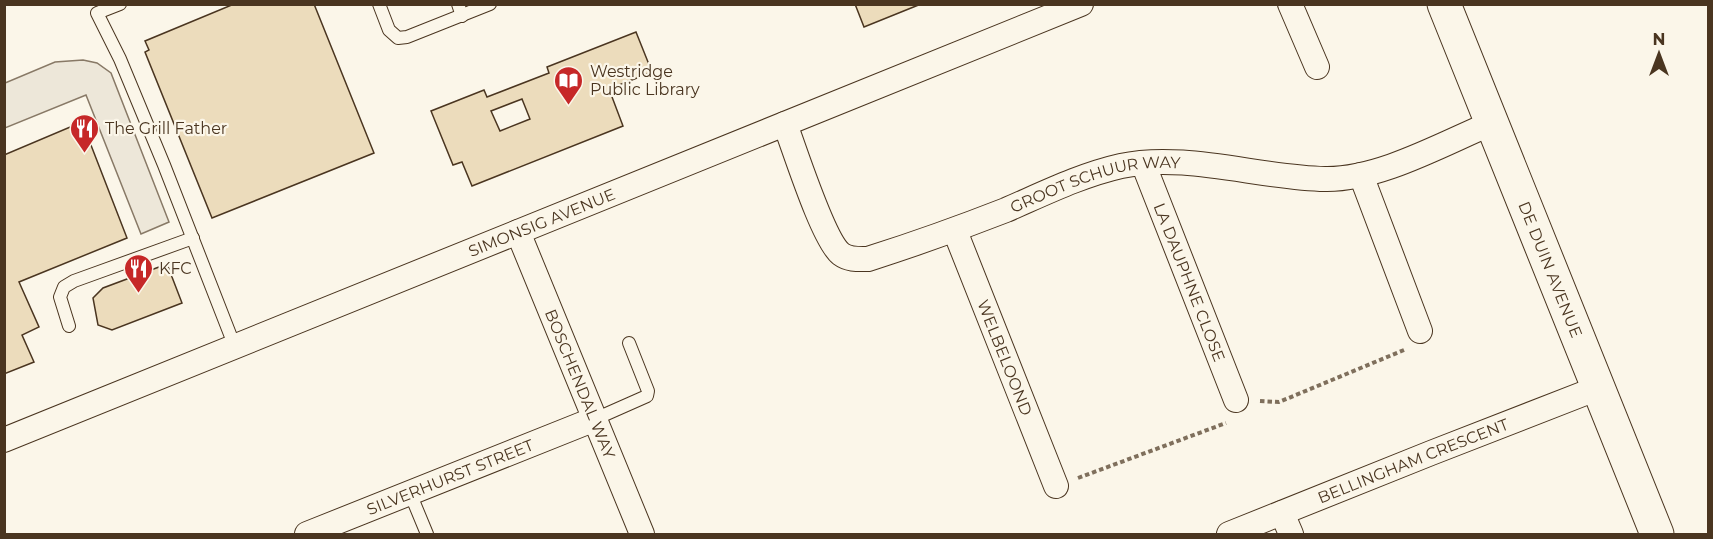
<svg xmlns="http://www.w3.org/2000/svg" width="1713" height="539" font-family="Montserrat,sans-serif">
<rect width="100%" height="100%" fill="#fbf6e9"/>
<!-- parking -->
<polygon fill="#ede7d9" stroke="#887966" stroke-width="1.5" points="83,60 97,63 111,73 169,222 141,234 86,95 5,128 5,83 55,62"/>
<!-- building -->
<g fill="#ecdcbc" stroke="#4a3520" stroke-width="1.5" fill-rule="evenodd">
<polygon points="234,4 314,4 374,153 212,218 145,52 149,50 145,41"/>
<polygon points="855,4 921,4 864,27"/>
<path d="M636 32 652 72 609 89 623 126 472 186 462 162 453 165 431 111 484 90 487 97 549 73 547 67ZM522 99 530 119 500 131 491 111Z"/>
<polygon points="82,122 127,238 19,282 39,327 22,335 34,362 4,374 4,155"/>
<polygon points="167,264 182,303 112,330 98,325 93,298 103,288"/>
</g>
<g fill="none" stroke-linecap="round" stroke-linejoin="round">
<defs>
<g id="lane">
<polyline points="120,4 97,13 120,59 164,165 235,347"/>
<polyline points="379,4 389,30 398,38 407,37 490,4"/>
<polyline points="458,4 462,16"/>
<polyline points="69,326 60,297 64,287 74,281 193,238"/>
<polyline points="595,419 647,396 648,391 629,343"/>
<polyline points="410,493 427,534"/>
</g>
<g id="street">
<polyline points="1290,4 1317,67"/>
<path id="s1" d="M785 124C795 150 823 240 841 254 849 260 859 259 868 259 915 244 960 228 1006 210 1043 194 1081 175 1121 166 1184 152 1260 178 1325 179 1379 180 1442 144 1492 123"/>
<path id="s2" d="M1143 163 1236 400"/>
<polyline points="1361,175 1420,331"/>
<path id="s3" d="M955 231 1056 486"/>
<path id="s4" d="M518 232 642 534"/>
<path id="s5" d="M4 440 1081 4"/>
<polyline points="1282,513 1291,534"/>
<path id="s6" d="M307 534 595 419"/>
<path id="s7" d="M1229 534 1431 453 1598 388"/>
</g>
<g id="secondary">
<path id="s8" d="M1444 4 1657 534"/>
</g>
</defs>
<!-- lane casing -->
<use href="#lane" stroke="#4a3520" stroke-width="14"/>
<!-- street casing -->
<use href="#street" stroke="#4a3520" stroke-width="26"/>
<!-- secondary casing -->
<use href="#secondary" stroke="#4a3520" stroke-width="35"/>
<!-- path -->
<g stroke="#7f6f5c" stroke-width="4" stroke-dasharray="4.5 3" stroke-linecap="butt">
<polyline points="1260,401 1279,402 1404,350"/>
<polyline points="1078,478 1226,423"/>
</g>
<!-- lane -->
<use href="#lane" stroke="#fbf6e9" stroke-width="12"/>
<!-- street -->
<use href="#street" stroke="#fbf6e9" stroke-width="24"/>
<!-- secondary -->
<use href="#secondary" stroke="#fbf6e9" stroke-width="33"/>
</g>
<!-- icons -->
<defs>
<symbol id="library-pin" viewBox="-11 -11 22 30"><path d="M0 17L-7.5 6A9.5 9.5 0 1 1 7.5 6Z" fill="#c62828" stroke="#fbf6e9"/><path d="M-6-4Q-3-5.5-.7-3.5V5Q-3 3-6 4ZM6-4Q3-5.5 .7-3.5V5Q3 3 6 4Z" fill="#fff"/></symbol>
<symbol id="restaurant-pin" viewBox="-11 -11 22 30"><path d="M0 17L-7.5 6A9.5 9.5 0 1 1 7.5 6Z" fill="#c62828" stroke="#fbf6e9"/><path d="M-5-6h1v4h1v-4h1v4h1v-4h1v5L-1.5 .5V6h-2V.5L-5-1ZM5-6V6H3V1.5H1.5Q1.5-4 5-6Z" fill="#fff"/></symbol>
</defs>
<g fill-rule="evenodd">
<use href="#library-pin" x="552" y="64" width="33" height="45"/>
<use href="#restaurant-pin" x="68" y="112" width="33" height="45"/>
<use href="#restaurant-pin" x="122" y="252" width="33" height="45"/>
</g>
<g text-anchor="middle" stroke-width="4.5" stroke-linejoin="round" paint-order="stroke">
<!-- poi labels -->
<g font-size="16" fill="#4a3520" stroke="#fbf6e9" text-anchor="start">
<text x="590" y="77">Westridge<tspan x="590" dy="18">Public Library</tspan></text>
<text x="105" y="134">The Grill Father</text>
<text x="159" y="274">KFC</text>
</g>
<!-- street labels -->
<g font-size="16" fill="#4a3520" stroke="#fbf6e9">
<text dy="6" stroke="none"><textPath href="#s1" startOffset="411">GROOT SCHUUR WAY</textPath></text>
<text dy="6" stroke="none"><textPath href="#s5" startOffset="580">SIMONSIG AVENUE</textPath></text>
<text dy="6" stroke="none"><textPath href="#s8" startOffset="286">DE DUIN AVENUE</textPath></text>
<text dy="6" stroke="none"><textPath href="#s2" startOffset="128">LA DAUPHNE CLOSE</textPath></text>
<text dy="6" stroke="none"><textPath href="#s3" startOffset="136">WELBELOOND</textPath></text>
<text dy="6" stroke="none"><textPath href="#s4" startOffset="164">BOSCHENDAL WAY</textPath></text>
<text dy="6" stroke="none"><textPath href="#s7" startOffset="198">BELLINGHAM CRESCENT</textPath></text>
<text dy="6" stroke="none"><textPath href="#s6" startOffset="154">SILVERHURST STREET</textPath></text>
</g>
</g>
<!-- border -->
<rect width="1713" height="539" fill="none" stroke="#4a3520" stroke-width="12"/>
<!-- north arrow -->
<g transform="translate(1659 54)" stroke="#fbf6e9" stroke-width="4.5" paint-order="stroke">
<path d="M0-4.5L10 22L0 15L-10 22Z" fill="#4a3520"/>
<text y="-9" font-size="16" font-weight="bold" text-anchor="middle" fill="#4a3520">N</text>
</g>
</svg>
